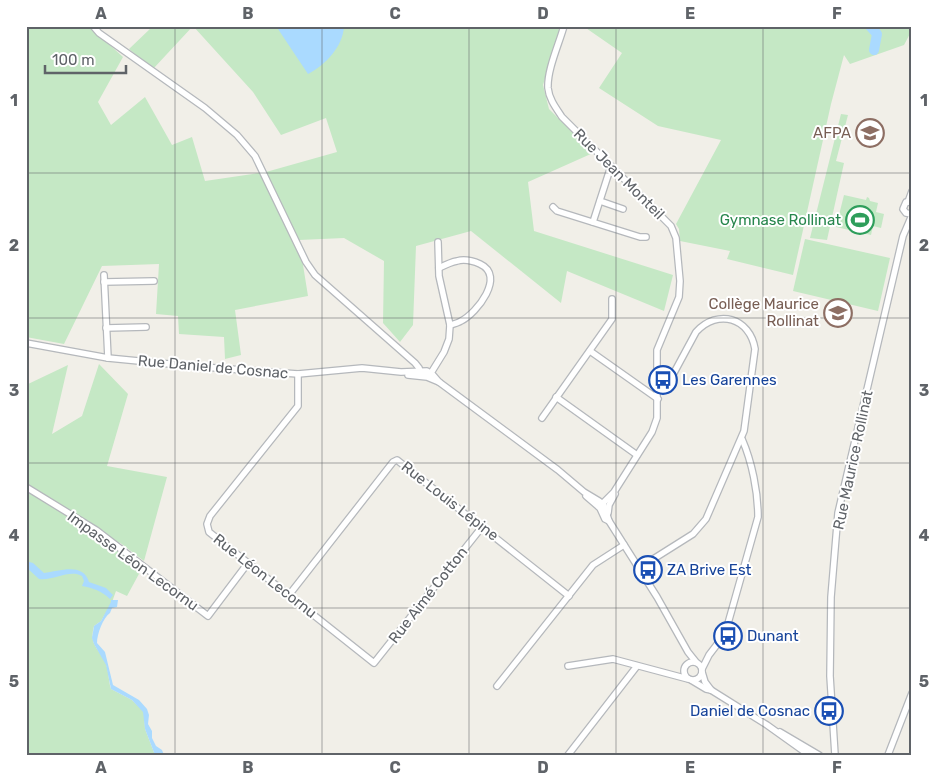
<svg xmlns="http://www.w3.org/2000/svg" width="938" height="781" font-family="Rubik,sans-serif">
<rect width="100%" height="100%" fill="#f1efe8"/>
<!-- green -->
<g fill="#c5e8c5">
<polygon points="26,26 89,26 123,57 98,102 111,125 145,97 172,145 192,137 205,181 266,172 337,152 326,118 281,135 253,92 193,26 561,26 543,85 549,109 593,153 528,182 534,231 673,275 664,311 567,271 561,303 471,231 416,246 413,325 400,342 383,323 384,261 344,238 299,240 308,296 235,310 241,355 225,359 224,337 179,334 178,316 156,314 159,264 102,266 64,344 26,337"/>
<polygon points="149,26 193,26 153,69 129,49 151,28"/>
<polygon points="583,26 912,26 912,30 904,45 850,64 844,55 831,104 793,275 727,259 730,251 680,241 679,229 676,224 721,140 658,126 599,88 622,53"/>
<polygon points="841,114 848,115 836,161 844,163 827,240 810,238"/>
<polygon points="844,195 866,200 867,197 869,198 870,201 878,203 876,212 884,214 881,228 873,226 871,235 836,227"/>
<polygon points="805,239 890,258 878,311 793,291"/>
<path d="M99 364 128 394 107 466 167 477 144 561 119 542 140 572 127 596 116 591 112 602 101 621 94 626C89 645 98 647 105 662 109 670 108 680 111 689L132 700 144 712 145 729 155 755H26V385L68 365 52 434 82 416Z"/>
</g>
<!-- water -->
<g fill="#aadaff">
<path d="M276 26H344C343 47 325 65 308 74Z"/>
<path d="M26 561 33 563 44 573C60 571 83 562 89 582L106 588 113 595 110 599C102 591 93 588 82 586L84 581 82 576C69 569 54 581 39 579L26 567Z"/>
<path d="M111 600H118L117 607 112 608 110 613C103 618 97 634 97 643L105 652 113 685 139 700 147 709 149 715 148 724 152 731V738L156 746 162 750 164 755H155L145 729 143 712 132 700 111 689 106 665 94 644 92 638 94 626 101 621 111 602Z"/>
</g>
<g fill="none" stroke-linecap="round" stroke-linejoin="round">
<!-- river -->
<polyline stroke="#aadaff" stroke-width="10" points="870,26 877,34 874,50"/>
<defs>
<g id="minor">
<polyline points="93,26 99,33 205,108 237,135 255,156 306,262 315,275 415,363 419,368 422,376 431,373 444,352 449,339 450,325 439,276 438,242"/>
<path d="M564 26C559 44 547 70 548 88 549 99 556 108 562 117L671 226 676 238 680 281 679 297 657 350V418L652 432 614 492 599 507"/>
<polyline points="600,201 623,209"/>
<polyline points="908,202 912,191"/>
<polyline points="912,202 906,202 903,209 906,213 912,214"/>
<polyline points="553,207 557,211 640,237 646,237"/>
<polyline points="593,222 611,166"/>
<path d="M439 268C445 265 451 262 457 261 464 259 473 261 480 264 506 276 477 313 461 321 458 323 454 324 450 325"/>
<polyline points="104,275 108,358"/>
<polyline points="104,282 154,281"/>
<polyline points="106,328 146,327"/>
<polyline points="26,343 108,358 190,366 298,374 362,368 401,372 427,371 433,375 439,382 558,470 584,492 599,501 604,506 609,521"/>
<polyline points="590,351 658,399"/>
<polyline points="298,374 298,406 210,516 207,524 209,532 374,663 482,527"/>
<polyline points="408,375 427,377 439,382"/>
<polyline points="556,397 637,455"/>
<polyline points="542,418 612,319 612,299"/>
<polyline points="26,487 96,530 208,616 248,563"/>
<polyline points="586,496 600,508 605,519 609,521 657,597 688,652 696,662"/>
<polyline points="608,513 609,505 615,494"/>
<path d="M639 568 693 534 706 519 744 431 755 349C750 318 718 308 696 332L669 382 657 391"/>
<polyline points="289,595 393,462 397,460 569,596"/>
<circle cx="693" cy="671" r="9"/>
<polyline points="568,666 613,659 688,679"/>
<path d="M702 669 709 655 725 634 758 517C758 492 752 462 742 439"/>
<polyline points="702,672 705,682 711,690"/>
<polyline points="691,680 706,689 711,690 767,725 809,755"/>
<polyline points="497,686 593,565 624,545"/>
<polyline points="780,732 819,755"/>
<polyline points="568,755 637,666"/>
<polyline points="835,755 830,676 831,597 838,513 903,236 912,215"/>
<polyline points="888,755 912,693"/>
</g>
</defs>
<!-- minor casing -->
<use href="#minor" stroke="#b5b8bc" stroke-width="8"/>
<!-- minor -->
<use href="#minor" stroke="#fff" stroke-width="5.5"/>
</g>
<!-- grid -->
<path fill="none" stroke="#5f6368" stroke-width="1" stroke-opacity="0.55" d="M175 26V755M322 26V755M469 26V755M616 26V755M763 26V755M26 173H912M26 318H912M26 463H912M26 608H912"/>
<!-- icons -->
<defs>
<symbol id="university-ring" viewBox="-11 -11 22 22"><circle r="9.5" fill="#fff" stroke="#8d6e63" stroke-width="1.5"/><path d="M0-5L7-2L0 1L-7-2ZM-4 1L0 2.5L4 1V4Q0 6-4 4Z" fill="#8d6e63"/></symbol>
<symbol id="stadium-ring" viewBox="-11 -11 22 22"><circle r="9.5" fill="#fff" stroke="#2e9e5b" stroke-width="1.5"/><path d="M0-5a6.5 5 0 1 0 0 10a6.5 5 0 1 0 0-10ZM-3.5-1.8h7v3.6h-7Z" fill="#2e9e5b"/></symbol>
<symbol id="school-ring" viewBox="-11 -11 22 22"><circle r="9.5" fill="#fff" stroke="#8d6e63" stroke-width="1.5"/><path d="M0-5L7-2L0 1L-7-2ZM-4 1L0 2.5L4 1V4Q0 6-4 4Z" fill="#8d6e63"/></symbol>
<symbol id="bus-ring" viewBox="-11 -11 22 22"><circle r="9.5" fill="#fff" stroke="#1a4fb4" stroke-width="1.5"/><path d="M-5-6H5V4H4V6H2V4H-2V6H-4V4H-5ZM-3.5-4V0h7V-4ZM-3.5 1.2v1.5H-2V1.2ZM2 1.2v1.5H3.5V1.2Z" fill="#1a4fb4"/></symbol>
</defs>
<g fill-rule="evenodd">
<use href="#university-ring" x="854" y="117" width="32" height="32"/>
<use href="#stadium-ring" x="844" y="204" width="32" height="32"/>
<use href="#school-ring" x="822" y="297" width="32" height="32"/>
<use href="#bus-ring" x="647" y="364" width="32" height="32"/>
<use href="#bus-ring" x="632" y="554" width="32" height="32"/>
<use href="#bus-ring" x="712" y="620" width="32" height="32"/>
<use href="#bus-ring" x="813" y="695" width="32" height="32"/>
</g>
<g text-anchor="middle" stroke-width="4" stroke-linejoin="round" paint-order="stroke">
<!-- education labels -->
<g font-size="15" fill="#785e54" stroke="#fff" text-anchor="end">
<text x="851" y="138">AFPA</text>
<text x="819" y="309">Collège Maurice<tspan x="819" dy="17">Rollinat</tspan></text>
</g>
<!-- street labels -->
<g font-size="15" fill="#5f6368" stroke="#fff">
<text transform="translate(619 174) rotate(45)" y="5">Rue Jean Monteil</text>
<text transform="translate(213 367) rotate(5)" y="5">Rue Daniel de Cosnac</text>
<text transform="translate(853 460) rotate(-78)" y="5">Rue Maurice Rollinat</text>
<text transform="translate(450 501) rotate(38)" y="5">Rue Louis Lépine</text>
<text transform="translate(133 561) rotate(36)" y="5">Impasse Léon Lecornu</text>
<text transform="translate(265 576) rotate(38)" y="5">Rue Léon Lecornu</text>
<text transform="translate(428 595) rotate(-52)" y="5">Rue Aimé Cotton</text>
</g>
<!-- leisure labels -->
<g font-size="15" fill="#27864d" stroke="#fff" text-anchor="end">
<text x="841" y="225">Gymnase Rollinat</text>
</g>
<!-- transit labels -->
<g font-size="15" fill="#164399" stroke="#fff" text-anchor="start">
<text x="682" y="385">Les Garennes</text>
<text x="667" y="575">ZA Brive Est</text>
<text x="747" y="641">Dunant</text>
<text x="810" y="716" text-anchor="end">Daniel de Cosnac</text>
</g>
</g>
<!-- border -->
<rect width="938" height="781" fill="none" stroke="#ffffff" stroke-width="55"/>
<!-- scale -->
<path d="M45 65v8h81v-8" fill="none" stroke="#5f6368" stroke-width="2.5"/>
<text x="52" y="65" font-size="15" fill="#5f6368" stroke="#ffffff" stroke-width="4" paint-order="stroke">100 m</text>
<rect x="28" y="28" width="882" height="726" fill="none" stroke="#5f6368" stroke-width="2"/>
<g font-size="16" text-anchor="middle" font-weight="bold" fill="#5f6368">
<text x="101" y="19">A</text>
<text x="248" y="19">B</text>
<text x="395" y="19">C</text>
<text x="543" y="19">D</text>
<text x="690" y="19">E</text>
<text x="837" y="19">F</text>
<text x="14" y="106">1</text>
<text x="924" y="106">1</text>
<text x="14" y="251">2</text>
<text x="924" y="251">2</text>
<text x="14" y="396">3</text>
<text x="924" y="396">3</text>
<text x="14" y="541">4</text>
<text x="924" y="541">4</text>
<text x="14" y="687">5</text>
<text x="924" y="687">5</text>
<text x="101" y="773">A</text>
<text x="248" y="773">B</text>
<text x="395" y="773">C</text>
<text x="543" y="773">D</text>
<text x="690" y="773">E</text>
<text x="837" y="773">F</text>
</g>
</svg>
